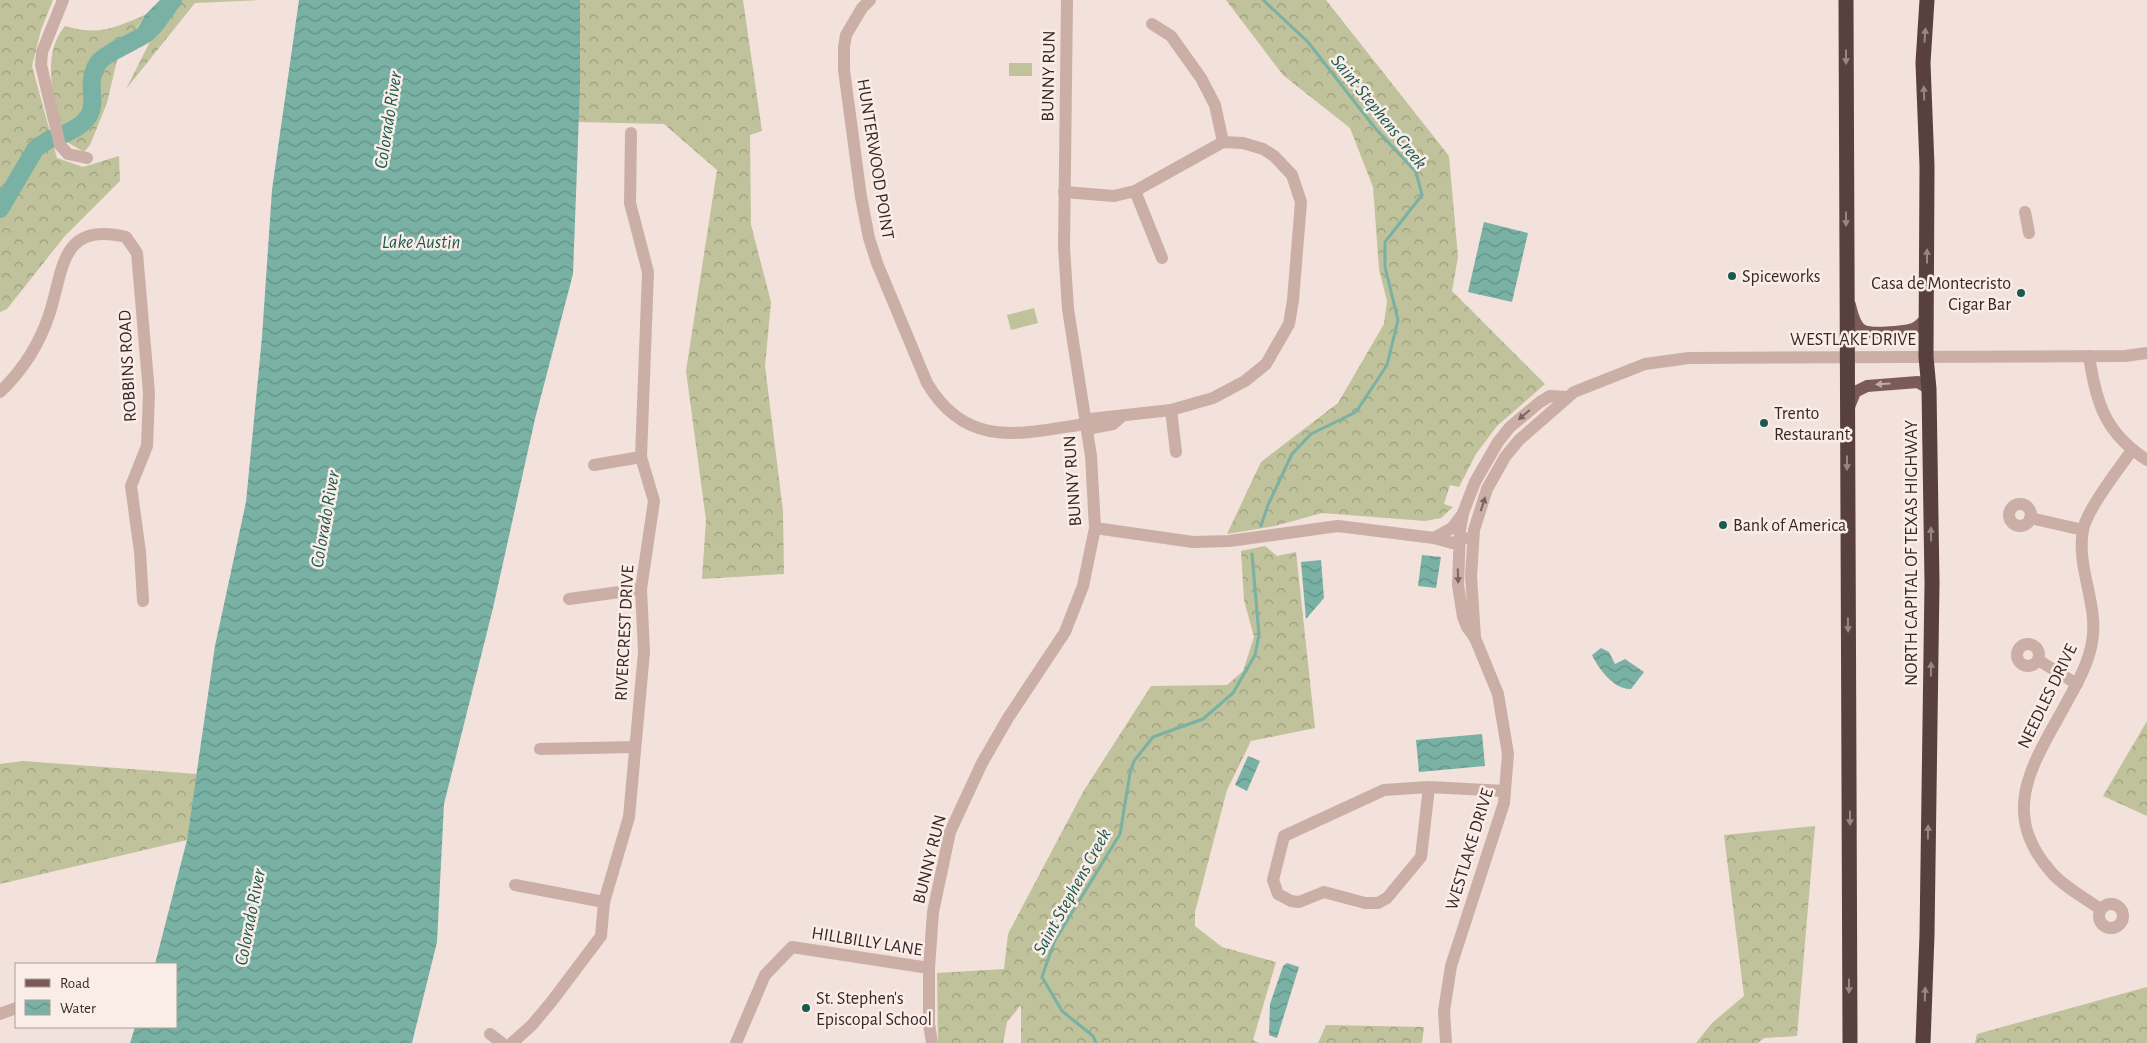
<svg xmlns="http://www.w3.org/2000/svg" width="2147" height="1043" font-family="'Alegreya Sans',sans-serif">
<defs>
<pattern id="forest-crowns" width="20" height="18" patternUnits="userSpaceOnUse" patternTransform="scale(1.25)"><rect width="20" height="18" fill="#bfc29a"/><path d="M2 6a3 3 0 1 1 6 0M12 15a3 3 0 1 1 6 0" fill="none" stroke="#9c9e7e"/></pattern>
<pattern id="water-waves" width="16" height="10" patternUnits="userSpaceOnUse" patternTransform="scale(1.25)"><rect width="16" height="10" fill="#79b1a5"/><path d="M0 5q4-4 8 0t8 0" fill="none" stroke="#649086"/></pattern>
</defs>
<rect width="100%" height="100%" fill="#f3e1db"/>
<!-- forest -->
<g fill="url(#forest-crowns)">
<polygon points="0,0 53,0 41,30 32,66 57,158 83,167 119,156 120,181 64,237 7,309 0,312"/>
<polygon points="180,0 260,0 195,3 126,89 155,32"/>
<polygon points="580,0 743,0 762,131 750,135 751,225 771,302 765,366 783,511 784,574 702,579 706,520 686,371 717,170 664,124 579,122"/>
<polygon points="1226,0 1326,0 1449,156 1458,257 1452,291 1545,384 1497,426 1476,454 1459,487 1450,485 1444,504 1453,507 1441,518 1425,521 1322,513 1275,526 1227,534 1261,462 1338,403 1384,324 1387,301 1379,269 1373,187 1350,128 1283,75"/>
<path d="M145 15 117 60 107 103 90 145 84 152 62 139C56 102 39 57 65 26 99 36 114 28 145 15Z"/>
<polygon points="1265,546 1277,556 1296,552 1315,728 1251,741 1227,790 1195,912 1195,926 1222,947 1276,962 1253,1040 1259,1043 1021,1043 1021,1005 1007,1022 1003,1043 938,1043 937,973 1004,969 1008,934 1083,792 1151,686 1227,685 1243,671 1254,637 1244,600 1241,551"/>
<polygon points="2147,721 2147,816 2103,796"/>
<polygon points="23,761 197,774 187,840 0,884 0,764"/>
<polygon points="1815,826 1797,1036 1764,1038 1758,1043 1696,1043 1712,1023 1744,996 1724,835"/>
<polygon points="2147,987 2147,1043 1975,1043 1977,1034"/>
<polygon points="1326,1025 1424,1027 1422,1043 1318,1043"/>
</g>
<!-- pitch -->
<g fill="#bfc29a">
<rect x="1009" y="63" width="23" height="13"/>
<polygon points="1034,308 1038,323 1011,330 1007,315"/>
</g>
<!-- water -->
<g fill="url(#water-waves)">
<polygon points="160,0 180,0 155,32 126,49 145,15"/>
<polygon points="299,0 580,0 580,88 573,274 535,419 493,608 444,804 437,942 412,1043 130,1043 135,1027 176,1027 176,964 155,964 187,840 215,646 246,502 262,337 272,190"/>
<polygon points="1484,222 1528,233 1512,302 1468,292"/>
<polygon points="1422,555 1441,557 1436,588 1418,586"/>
<polygon points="1321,560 1324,598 1306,619 1301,562"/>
<path d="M1601 648 1609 652 1615 664 1625 659 1644 672 1631 689C1614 690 1598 668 1592 655Z"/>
<polygon points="1482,734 1485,766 1419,772 1416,740"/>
<polygon points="1248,756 1260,761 1247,791 1235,785"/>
<polygon points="1287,963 1299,967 1277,1038 1269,1035 1270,1004 1283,966"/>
</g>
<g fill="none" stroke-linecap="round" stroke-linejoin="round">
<!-- stream -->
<g stroke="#79b1a5" stroke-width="3">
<polyline points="0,188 9,193"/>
<polyline points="1261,526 1268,505 1292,454 1311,434 1356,412 1387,365 1398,320 1385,267 1385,242 1422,195 1416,172 1375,128 1308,42 1263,0"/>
<polyline points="1096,1043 1093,1036 1062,1011 1042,977 1054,942 1120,834 1130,773 1134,761 1153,737 1203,719 1233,693 1255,655 1259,635 1252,554"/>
</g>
<!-- river -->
<g stroke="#79b1a5" stroke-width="18">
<path d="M62 135C114 113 79 92 98 63 104 54 133 42 144 35 155 28 164 11 173 0"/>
<polyline points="0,209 36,148 50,139"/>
</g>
<!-- minor -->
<g stroke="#cbaea6" stroke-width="12">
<polyline points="63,0 42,52 41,65 60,145 68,154 87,158"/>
<path d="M870 0 862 8 846 35 844 47V70L861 197 869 238 877 263 927 383C966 449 1020 434 1085 424"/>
<polyline points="1152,24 1171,36 1201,78 1215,105 1223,142"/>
<polyline points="1135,191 1162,258"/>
<polyline points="1064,192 1114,196 1135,191 1223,142 1243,143 1263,149 1274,156 1292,175 1301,202 1293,300 1289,324 1266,364 1245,381 1213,398 1171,410 1090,419 1085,424"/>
<polyline points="2025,212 2029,233"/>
<path d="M2089 356C2096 403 2105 433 2147 460"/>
<path d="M0 392C23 370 39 345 49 315 64 271 59 221 126 237L137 253 149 393 147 446 131 486 140 552 143 601"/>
<polyline points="1171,410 1176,452"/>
<polyline points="1085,424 1092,428 1113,424 1121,417"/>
<polyline points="594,465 641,457"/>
<circle cx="2020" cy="515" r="11"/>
<polyline points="2030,518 2083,530"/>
<polyline points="1095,528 1193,542 1229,541 1338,526 1434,538 1452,543 1465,538"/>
<polyline points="1434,538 1452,528 1461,516"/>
<polyline points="569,599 641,589"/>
<polyline points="1475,638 1471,576 1474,530 1487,489 1505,457 1519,440 1574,392 1645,364 1689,358 2125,356 2147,353"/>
<circle cx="2028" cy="655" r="11"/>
<polyline points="2038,660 2077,684"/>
<polyline points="540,749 634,747"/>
<polyline points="1429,787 1421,857 1387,898 1378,903 1365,903 1324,892 1299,902 1291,901 1278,894 1273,880 1284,836 1384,790 1429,787 1505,791"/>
<polyline points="515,885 604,902"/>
<circle cx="2111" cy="916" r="12"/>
<path d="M2100 909C2085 898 2064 887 2052 873 2000 815 2030 768 2062 711 2073 690 2088 667 2092 642 2099 605 2076 568 2083 530 2087 509 2119 469 2132 450"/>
<polyline points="0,1014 16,1008"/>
<polyline points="490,1034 502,1043"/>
<polyline points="512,1043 532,1025 552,1001 601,936 604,902 629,817 644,652 641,589 654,501 641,457 648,272 630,203 631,133"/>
<polyline points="736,1043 765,975 792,947 929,968"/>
<polyline points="932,1043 929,1024 929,968 933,912 950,832 982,763 1008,718 1065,632 1083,586 1095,528 1091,456 1068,309 1064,247 1067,0"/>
<polyline points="1446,1043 1444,1011 1451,966 1504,803 1508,754 1498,694 1475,638 1467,627 1463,617 1458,585 1460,530 1463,513 1475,482 1498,442 1510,427 1540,402 1550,396 1566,397"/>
</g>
<!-- major -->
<g stroke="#7a5b58" stroke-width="12">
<path d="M1850 305C1852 313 1854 325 1862 330 1870 335 1903 332 1913 329 1919 327 1923 322 1927 317"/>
<polyline points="1849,407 1855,392 1867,386 1918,382 1929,389"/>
</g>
<!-- highway -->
<g stroke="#58403e" stroke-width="15">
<polyline points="1846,0 1850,1043"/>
<polyline points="1923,1043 1927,935 1932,583 1929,389 1926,357 1927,166 1923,63 1927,0"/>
</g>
</g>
<!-- one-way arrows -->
<defs><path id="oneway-solid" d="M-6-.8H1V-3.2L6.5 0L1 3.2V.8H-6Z" transform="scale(1.25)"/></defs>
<g fill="#998582">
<use href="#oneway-solid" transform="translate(1925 35) rotate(-86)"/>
<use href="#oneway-solid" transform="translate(1846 57) rotate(90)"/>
<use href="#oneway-solid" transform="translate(1924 93) rotate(-92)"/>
<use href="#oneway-solid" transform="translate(1846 219) rotate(90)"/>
<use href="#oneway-solid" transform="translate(1927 256) rotate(-90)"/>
<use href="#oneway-solid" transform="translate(1847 463) rotate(90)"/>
<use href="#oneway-solid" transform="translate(1931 534) rotate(-91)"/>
<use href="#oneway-solid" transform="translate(1848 625) rotate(89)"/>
<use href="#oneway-solid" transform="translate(1931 669) rotate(-89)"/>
<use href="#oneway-solid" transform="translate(1850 818) rotate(90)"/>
<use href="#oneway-solid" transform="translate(1928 832) rotate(-89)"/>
<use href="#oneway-solid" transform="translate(1849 986) rotate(90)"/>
<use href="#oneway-solid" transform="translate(1925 994) rotate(-88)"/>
</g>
<use fill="#c0aba7" href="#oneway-solid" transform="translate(1883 384) rotate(176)"/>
<g fill="#7a6460">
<use href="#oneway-solid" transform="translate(1524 415) rotate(139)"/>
<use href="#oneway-solid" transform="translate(1483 504) rotate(-72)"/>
<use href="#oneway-solid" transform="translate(1458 576) rotate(88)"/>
</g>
<!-- markers -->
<g fill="#1b5a4f" stroke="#faede7" stroke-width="2">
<circle cx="1732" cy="276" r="5"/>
<circle cx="2021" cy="293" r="5"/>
<circle cx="1764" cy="423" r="5"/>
<circle cx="1723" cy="525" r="5"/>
<circle cx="806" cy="1008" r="5"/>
</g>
<g text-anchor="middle" stroke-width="5" stroke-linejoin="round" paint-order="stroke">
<!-- street labels -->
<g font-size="18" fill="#372827" stroke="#faede7">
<text transform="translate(1048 76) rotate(-89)" y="6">BUNNY RUN</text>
<text transform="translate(876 159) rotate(81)" y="6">HUNTERWOOD POINT</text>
<text x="1853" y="345">WESTLAKE DRIVE</text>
<text transform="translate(127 366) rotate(-93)" y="6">ROBBINS ROAD</text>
<text transform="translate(1072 481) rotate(-94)" y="6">BUNNY RUN</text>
<text transform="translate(1911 553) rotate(-90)" y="6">NORTH CAPITAL OF TEXAS HIGHWAY</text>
<text transform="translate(624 633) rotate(-87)" y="6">RIVERCREST DRIVE</text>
<text transform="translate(2047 696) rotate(-64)" y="6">NEEDLES DRIVE</text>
<text transform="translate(1469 849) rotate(-73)" y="6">WESTLAKE DRIVE</text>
<text transform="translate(929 859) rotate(-76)" y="6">BUNNY RUN</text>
<text transform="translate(867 941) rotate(9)" y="6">HILLBILLY LANE</text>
</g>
<!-- poi labels -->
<g font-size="18" fill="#372827" stroke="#faede7" text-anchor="start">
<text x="1742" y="282">Spiceworks</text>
<text x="2011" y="289" text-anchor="end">Casa de Montecristo<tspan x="2011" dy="21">Cigar Bar</tspan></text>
<text x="1774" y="419">Trento<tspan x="1774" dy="21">Restaurant</tspan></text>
<text x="1733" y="531">Bank of America</text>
<text x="816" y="1004">St. Stephen's<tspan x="816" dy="21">Episcopal School</tspan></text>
</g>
<!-- water labels -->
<g font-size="19" font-style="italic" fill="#1b5a4f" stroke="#faede7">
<text transform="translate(1380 111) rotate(51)" y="7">Saint Stephens Creek</text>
<text transform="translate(387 120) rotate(-81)" y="7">Colorado River</text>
<text x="421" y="248">Lake Austin</text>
<text transform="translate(324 519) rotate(-80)" y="7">Colorado River</text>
<text transform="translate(1071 891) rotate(-61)" y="7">Saint Stephens Creek</text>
<text transform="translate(249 917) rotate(-79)" y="7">Colorado River</text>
</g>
</g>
<!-- legend -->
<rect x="15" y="963" width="162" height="65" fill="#faede7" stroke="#ac9e9a"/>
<rect x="25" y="979" width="25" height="8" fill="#7a5b58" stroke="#ac9e9a"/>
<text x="60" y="988" font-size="15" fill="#372827">Road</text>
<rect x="25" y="1000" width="25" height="15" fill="url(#water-waves)" stroke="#ac9e9a"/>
<text x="60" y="1013" font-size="15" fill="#372827">Water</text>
</svg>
